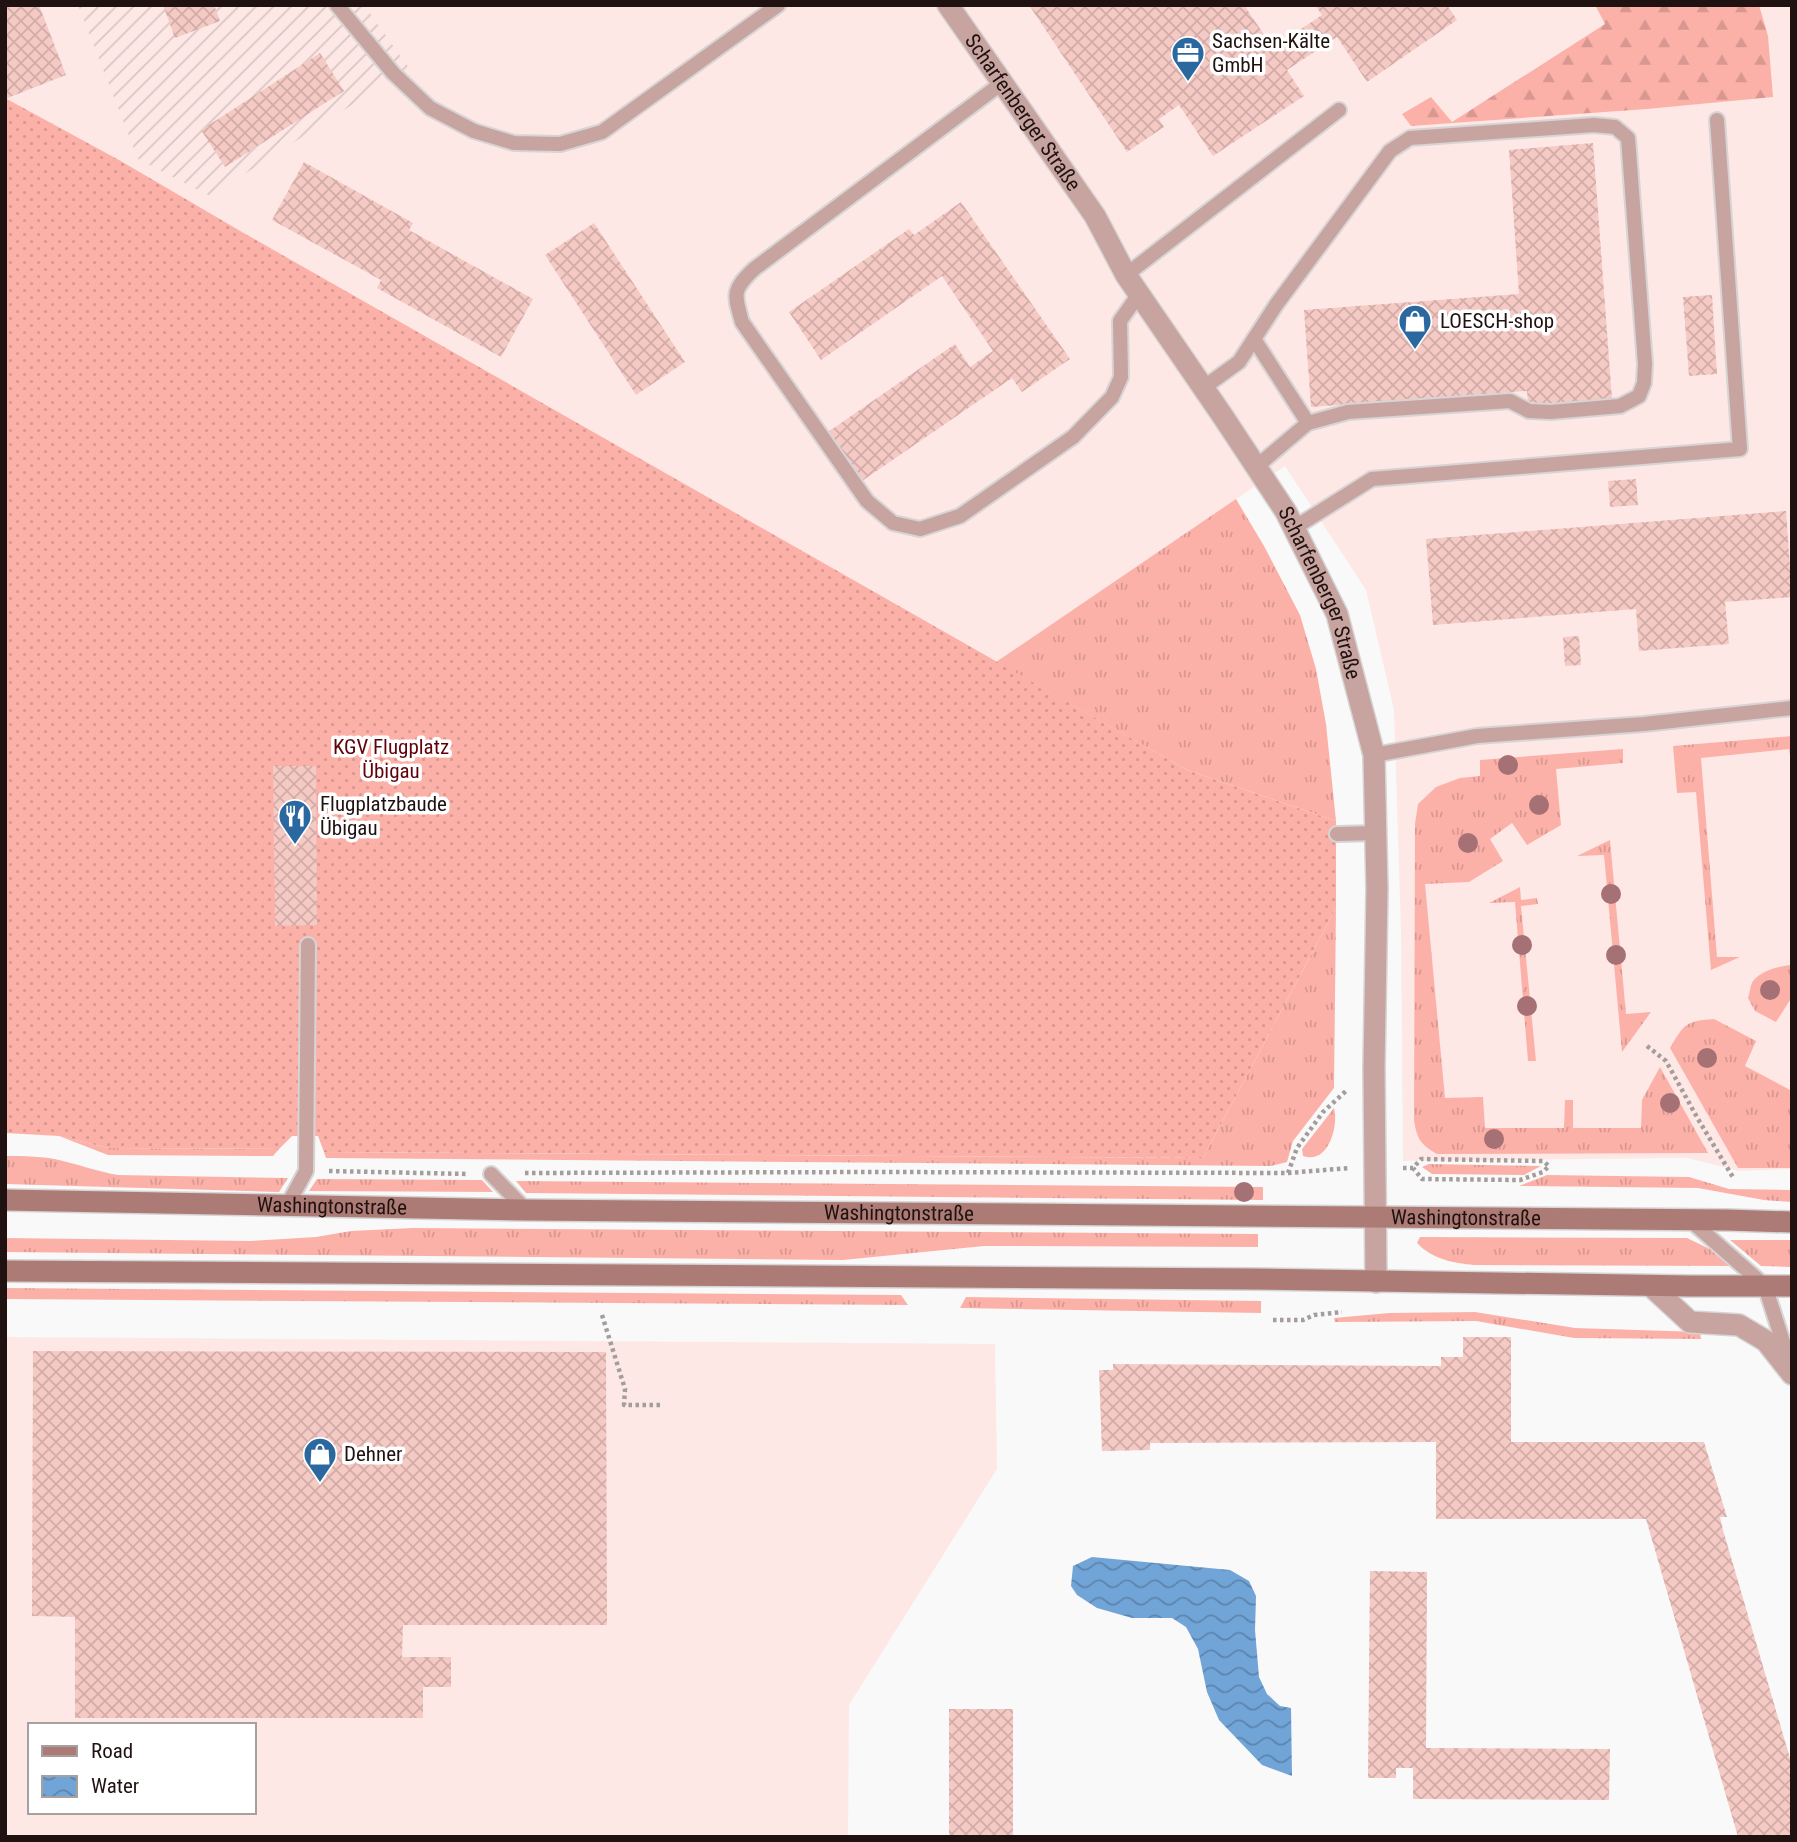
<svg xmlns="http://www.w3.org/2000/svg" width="1797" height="1842" font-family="'Roboto Condensed',sans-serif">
<defs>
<pattern id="industrial-furrows" width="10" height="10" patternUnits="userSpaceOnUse" patternTransform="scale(1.75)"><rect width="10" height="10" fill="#fee8e6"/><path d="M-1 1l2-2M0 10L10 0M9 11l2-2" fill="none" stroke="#d9c6c4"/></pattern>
<pattern id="grass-tufts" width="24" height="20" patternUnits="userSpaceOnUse" patternTransform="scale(1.75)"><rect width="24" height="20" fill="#fcb1a8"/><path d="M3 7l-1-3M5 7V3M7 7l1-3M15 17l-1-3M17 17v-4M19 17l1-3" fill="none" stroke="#d89790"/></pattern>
<pattern id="forest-firs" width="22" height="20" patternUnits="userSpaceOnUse" patternTransform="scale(1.75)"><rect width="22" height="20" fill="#fcb1a8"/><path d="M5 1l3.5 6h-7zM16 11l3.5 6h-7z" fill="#d89790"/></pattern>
<pattern id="garden-dots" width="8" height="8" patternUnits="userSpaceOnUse" patternTransform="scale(1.75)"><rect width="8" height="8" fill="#fcb1a8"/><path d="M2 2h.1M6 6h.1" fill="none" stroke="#d89790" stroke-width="1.8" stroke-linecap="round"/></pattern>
<pattern id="water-waves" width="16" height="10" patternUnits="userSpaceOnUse" patternTransform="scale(1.75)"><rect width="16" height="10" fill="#71a5d8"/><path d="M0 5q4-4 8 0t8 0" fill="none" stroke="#5c85ae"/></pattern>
<pattern id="building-cross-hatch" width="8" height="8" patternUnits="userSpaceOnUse" patternTransform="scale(1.75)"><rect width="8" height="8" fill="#f5cac5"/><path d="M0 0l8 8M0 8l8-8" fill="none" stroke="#d2aca8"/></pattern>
</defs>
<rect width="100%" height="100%" fill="#f9f9f9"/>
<!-- built -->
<g fill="#fee8e6" fill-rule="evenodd">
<polygon points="5,5 1792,5 1792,1169 1740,1171 1687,1158 1403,1161 1401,930 1394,710 1366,590 1285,466 996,662 5,99"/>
<path d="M5 1337 995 1344 997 1469 849 1705 848 1837H5ZM30 1725H254V1812H30Z"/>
</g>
<!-- industrial -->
<polygon fill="url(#industrial-furrows)" points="78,5 364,5 409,68 210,196 138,159"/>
<!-- grass -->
<g fill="url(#grass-tufts)">
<polygon points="1236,499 1264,546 1300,615 1316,669 1326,724 1336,821 1187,770 996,662"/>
<polygon points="1792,736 1792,769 1789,749 1701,758 1717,957 1740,957 1711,970 1696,792 1677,793 1673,746"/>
<path d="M1623 749V763L1556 769 1561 825 1527 845 1512 823 1490 839 1503 861 1469 882 1425 884 1445 1098 1483 1097 1485 1128H1564L1565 1100H1573V1128H1641L1642 1100 1660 1067 1708 1153 1437 1154C1420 1144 1417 1139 1414 1120L1415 824 1418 804 1436 787 1460 778 1480 776V760Z"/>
<polygon points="1610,840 1626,1014 1651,1012 1622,1052 1604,855 1577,856"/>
<polygon points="1520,887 1521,900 1537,898 1538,904 1521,906 1536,1061 1528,1061 1515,902 1489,903"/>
<polygon points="1336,908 1334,1088 1293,1141 1287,1162 1271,1166 326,1158 324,1152 1203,1158"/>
<path d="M1792 965V997L1776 1022 1755 1011 1748 998C1750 993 1750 985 1753 981 1762 970 1779 966 1792 965Z"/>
<path d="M1714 1019 1756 1041 1745 1066 1792 1091V1168H1738L1670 1048C1684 1024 1686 1021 1714 1019Z"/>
<path d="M1334 1108C1339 1126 1328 1165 1303 1156L1302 1149Z"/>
<polygon points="59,1136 108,1148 279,1149 273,1156 108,1155"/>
<path d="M5 1156C24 1156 44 1156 63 1161 81 1165 99 1172 118 1175L288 1178 279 1192 5 1184Z"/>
<polygon points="1429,1164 1541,1166 1524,1175 1432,1174 1422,1167"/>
<polygon points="1547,1175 1689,1177 1729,1189 1792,1190 1792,1202 1764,1200 1698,1188 1519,1186"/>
<polygon points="317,1179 482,1180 493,1192 309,1191"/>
<polygon points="516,1181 1263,1187 1263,1200 526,1193"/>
<polygon points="413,1228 1258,1234 1258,1247 984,1246 843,1260 5,1252 5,1238 250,1241 316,1237 351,1231"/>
<path d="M1420 1237 1687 1238 1714 1251 1736 1266 1474 1265C1453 1263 1432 1259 1417 1243Z"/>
<polygon points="1730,1240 1792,1240 1792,1267 1761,1266"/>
<polygon points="5,1288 901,1295 908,1305 5,1299"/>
<polygon points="966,1297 1261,1301 1261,1313 960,1308"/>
<polygon points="1475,1312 1575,1328 1700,1332 1701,1339 1574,1338 1476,1321 1335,1322 1334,1318 1389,1313"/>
</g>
<!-- forest -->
<polygon fill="url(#forest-firs)" points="1595,5 1759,5 1768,36 1773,97 1647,109 1411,126 1402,114 1431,97 1452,122 1605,24"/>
<!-- garden -->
<polygon fill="url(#garden-dots)" points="5,98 119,160 242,232 1187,770 1336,821 1336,908 1203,1158 324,1152 318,1136 292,1136 279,1149 108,1148 59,1136 5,1133"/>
<!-- water -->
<polygon fill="url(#water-waves)" points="1092,1557 1230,1570 1249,1581 1256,1596 1255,1630 1259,1677 1267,1694 1280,1706 1291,1708 1292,1776 1262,1765 1219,1720 1207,1692 1198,1649 1186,1627 1172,1618 1132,1618 1097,1608 1077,1595 1071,1586 1073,1566"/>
<!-- building -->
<g fill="url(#building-cross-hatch)">
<polygon points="5,5 39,5 66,75 5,99"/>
<polygon points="163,5 214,5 220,21 175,38"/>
<polygon points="1029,5 1083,5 1084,7 1086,5 1244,5 1273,48 1322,15 1315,5 1447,5 1457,20 1367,82 1337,37 1287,70 1304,96 1213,156 1179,105 1159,119 1164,127 1127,152"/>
<polygon points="320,53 344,91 225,167 201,130"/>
<polygon points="1593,143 1612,399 1528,405 1527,391 1311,407 1304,310 1519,294 1509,150"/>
<polygon points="304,162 413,223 409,230 533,299 501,357 377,288 381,280 272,220"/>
<polygon points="961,202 1070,359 1022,392 1012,378 862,481 828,432 955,344 970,367 993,351 942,276 821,360 789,312 909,229 914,235"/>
<polygon points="594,223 685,362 636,395 545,255"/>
<polygon points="1712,295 1717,374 1689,376 1683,297"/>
<polygon points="1636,479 1638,505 1610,507 1608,481"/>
<polygon points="1786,511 1792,597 1725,602 1729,644 1639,651 1636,609 1433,625 1426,539"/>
<polygon points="1579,636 1581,665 1565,666 1563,637"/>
<polygon points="273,766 316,766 317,925 275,926"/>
<polygon points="1463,1337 1511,1337 1511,1442 1704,1442 1727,1517 1720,1517 1723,1530 1792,1765 1792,1837 1738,1837 1646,1519 1436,1519 1436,1442 1150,1443 1150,1450 1102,1451 1099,1370 1113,1370 1113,1364 1441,1366 1441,1357 1463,1357"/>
<polygon points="33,1351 606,1352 607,1625 403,1625 402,1657 451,1657 451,1687 423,1687 423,1718 75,1718 75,1617 32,1616"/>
<polygon points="1370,1571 1427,1572 1426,1748 1610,1749 1609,1800 1413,1799 1413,1768 1396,1768 1396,1778 1368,1778"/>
<rect x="949" y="1709" width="64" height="128"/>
</g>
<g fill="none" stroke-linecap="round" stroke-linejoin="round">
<defs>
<g id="lane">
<polyline points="337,5 393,73 430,108 474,131 514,143 560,144 602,132 778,5"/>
<path d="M1002 83 754 269C732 290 734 294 742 322L867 501 893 523 920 529 960 516 1073 437 1112 397 1121 377 1120 321 1139 294"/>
<polyline points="1126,275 1339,110"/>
<polyline points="1254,339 1308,423"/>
<polyline points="1203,388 1239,362 1276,305 1390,151 1410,138 1594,125 1615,127 1628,138 1645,364 1644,383 1639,396 1620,406 1551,412 1529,411 1510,401 1348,412 1308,423 1256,467"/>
<polyline points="1294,528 1372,479 1740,449 1717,120"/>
<polyline points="1374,755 1477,736 1644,724 1792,708"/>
<polyline points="1337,834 1376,833"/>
<polyline points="491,1174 526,1210"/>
<polyline points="287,1206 306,1171 308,945"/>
<polyline points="1690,1220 1765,1286 1791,1367"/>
</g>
<g id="street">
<path id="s1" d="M948 5 1095 216 1126 275 1224 418 1286 512 1337 614 1374 755 1377 889 1374 1068 1376 1282"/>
<polyline points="1651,1286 1690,1322 1739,1325 1766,1341 1792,1374"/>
</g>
<g id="secondary">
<path id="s2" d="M5 1200 526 1210 1727 1220 1792 1222"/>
<polyline points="5,1271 1251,1279 1690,1286 1792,1286"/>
</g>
</defs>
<!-- lane casing -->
<use href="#lane" stroke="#d6d4d4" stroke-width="18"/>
<!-- street casing -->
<use href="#street" stroke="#d6d4d4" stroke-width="24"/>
<!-- secondary casing -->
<use href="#secondary" stroke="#d6d4d4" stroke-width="24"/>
<!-- path -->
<g stroke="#a39d9c" stroke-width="4.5" stroke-dasharray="3.5 3.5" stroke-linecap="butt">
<polyline points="1647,1046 1666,1061 1698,1119 1734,1179"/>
<polyline points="1403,1168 1413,1168 1421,1159 1543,1161 1549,1166 1543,1172 1520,1180 1422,1179 1413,1168"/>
<polyline points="329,1171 468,1174"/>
<polyline points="525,1173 873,1172 1288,1173 1349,1168"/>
<polyline points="1288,1173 1297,1148 1323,1112 1346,1091"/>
<polyline points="602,1315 625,1389 624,1405 662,1405"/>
<polyline points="1273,1320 1303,1320 1314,1315 1342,1312"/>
</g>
<!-- lane -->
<use href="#lane" stroke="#c7a4a0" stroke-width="14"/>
<!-- street -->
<use href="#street" stroke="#c7a4a0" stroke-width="21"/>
<!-- secondary -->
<use href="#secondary" stroke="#ad7b75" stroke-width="21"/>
</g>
<!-- trees -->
<g fill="#a57174">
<circle cx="1508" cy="765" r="10"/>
<circle cx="1539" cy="805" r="10"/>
<circle cx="1468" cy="843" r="10"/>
<circle cx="1611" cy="894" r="10"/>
<circle cx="1522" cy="945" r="10"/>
<circle cx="1616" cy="955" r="10"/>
<circle cx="1770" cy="990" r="10"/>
<circle cx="1527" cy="1006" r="10"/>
<circle cx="1707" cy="1058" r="10"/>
<circle cx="1670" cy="1103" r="10"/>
<circle cx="1494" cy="1139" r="10"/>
<circle cx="1244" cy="1192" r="10"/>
</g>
<!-- icons -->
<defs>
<symbol id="office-pin" viewBox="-11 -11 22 30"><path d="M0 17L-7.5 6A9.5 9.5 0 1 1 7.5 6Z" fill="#2b689f" stroke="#fff"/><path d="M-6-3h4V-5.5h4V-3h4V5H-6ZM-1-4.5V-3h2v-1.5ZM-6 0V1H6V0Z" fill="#fff"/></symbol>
<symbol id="shop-pin" viewBox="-11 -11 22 30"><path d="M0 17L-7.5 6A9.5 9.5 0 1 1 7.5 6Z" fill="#2b689f" stroke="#fff"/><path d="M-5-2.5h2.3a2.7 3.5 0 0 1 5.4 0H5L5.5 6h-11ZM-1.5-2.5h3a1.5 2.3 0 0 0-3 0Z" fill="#fff"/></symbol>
<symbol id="restaurant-pin" viewBox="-11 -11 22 30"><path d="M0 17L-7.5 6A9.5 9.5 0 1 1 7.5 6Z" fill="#2b689f" stroke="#fff"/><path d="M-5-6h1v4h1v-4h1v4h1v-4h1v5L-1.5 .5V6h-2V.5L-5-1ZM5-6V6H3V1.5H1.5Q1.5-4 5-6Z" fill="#fff"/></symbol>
</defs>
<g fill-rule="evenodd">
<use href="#office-pin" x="1169" y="34" width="38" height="52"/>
<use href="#shop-pin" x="1396" y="302" width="38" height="52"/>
<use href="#restaurant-pin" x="276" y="797" width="38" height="52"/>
<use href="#shop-pin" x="301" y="1435" width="38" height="52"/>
</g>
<g text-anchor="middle" stroke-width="7" stroke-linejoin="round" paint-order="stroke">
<!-- poi labels -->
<g font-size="21" fill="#201210" stroke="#fff" text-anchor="start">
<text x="1212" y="48">Sachsen-Kälte<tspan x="1212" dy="24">GmbH</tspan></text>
<text x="1440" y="328">LOESCH-shop</text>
<text x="320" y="811">Flugplatzbaude<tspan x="320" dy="24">Übigau</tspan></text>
<text x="344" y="1461">Dehner</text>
</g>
<!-- street labels -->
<g font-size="21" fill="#201210" stroke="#fff">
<text dy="7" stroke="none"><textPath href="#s1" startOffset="131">Scharfenberger Straße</textPath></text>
<text dy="7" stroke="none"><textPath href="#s1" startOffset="698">Scharfenberger Straße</textPath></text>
<text dy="7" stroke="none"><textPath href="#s2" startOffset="327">Washingtonstraße</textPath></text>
<text dy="7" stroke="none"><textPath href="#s2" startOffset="894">Washingtonstraße</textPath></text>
<text dy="7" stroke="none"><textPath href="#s2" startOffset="1461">Washingtonstraße</textPath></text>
</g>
<!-- park labels -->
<g font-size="21" fill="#600208" stroke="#fff">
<text x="391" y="754">KGV Flugplatz<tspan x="391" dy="24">Übigau</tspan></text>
</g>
</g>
<!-- border -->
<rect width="1797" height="1842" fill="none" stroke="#201210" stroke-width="14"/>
<!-- legend -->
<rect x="28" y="1723" width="228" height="91" fill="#ffffff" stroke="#a6a09f" stroke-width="2"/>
<rect x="42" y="1746" width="35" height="10" fill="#ad7b75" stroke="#a6a09f" stroke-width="2"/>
<text x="91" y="1758" font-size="21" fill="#201210">Road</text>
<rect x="42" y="1776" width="35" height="21" fill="url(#water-waves)" stroke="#a6a09f" stroke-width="2"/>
<text x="91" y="1793" font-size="21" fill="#201210">Water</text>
</svg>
